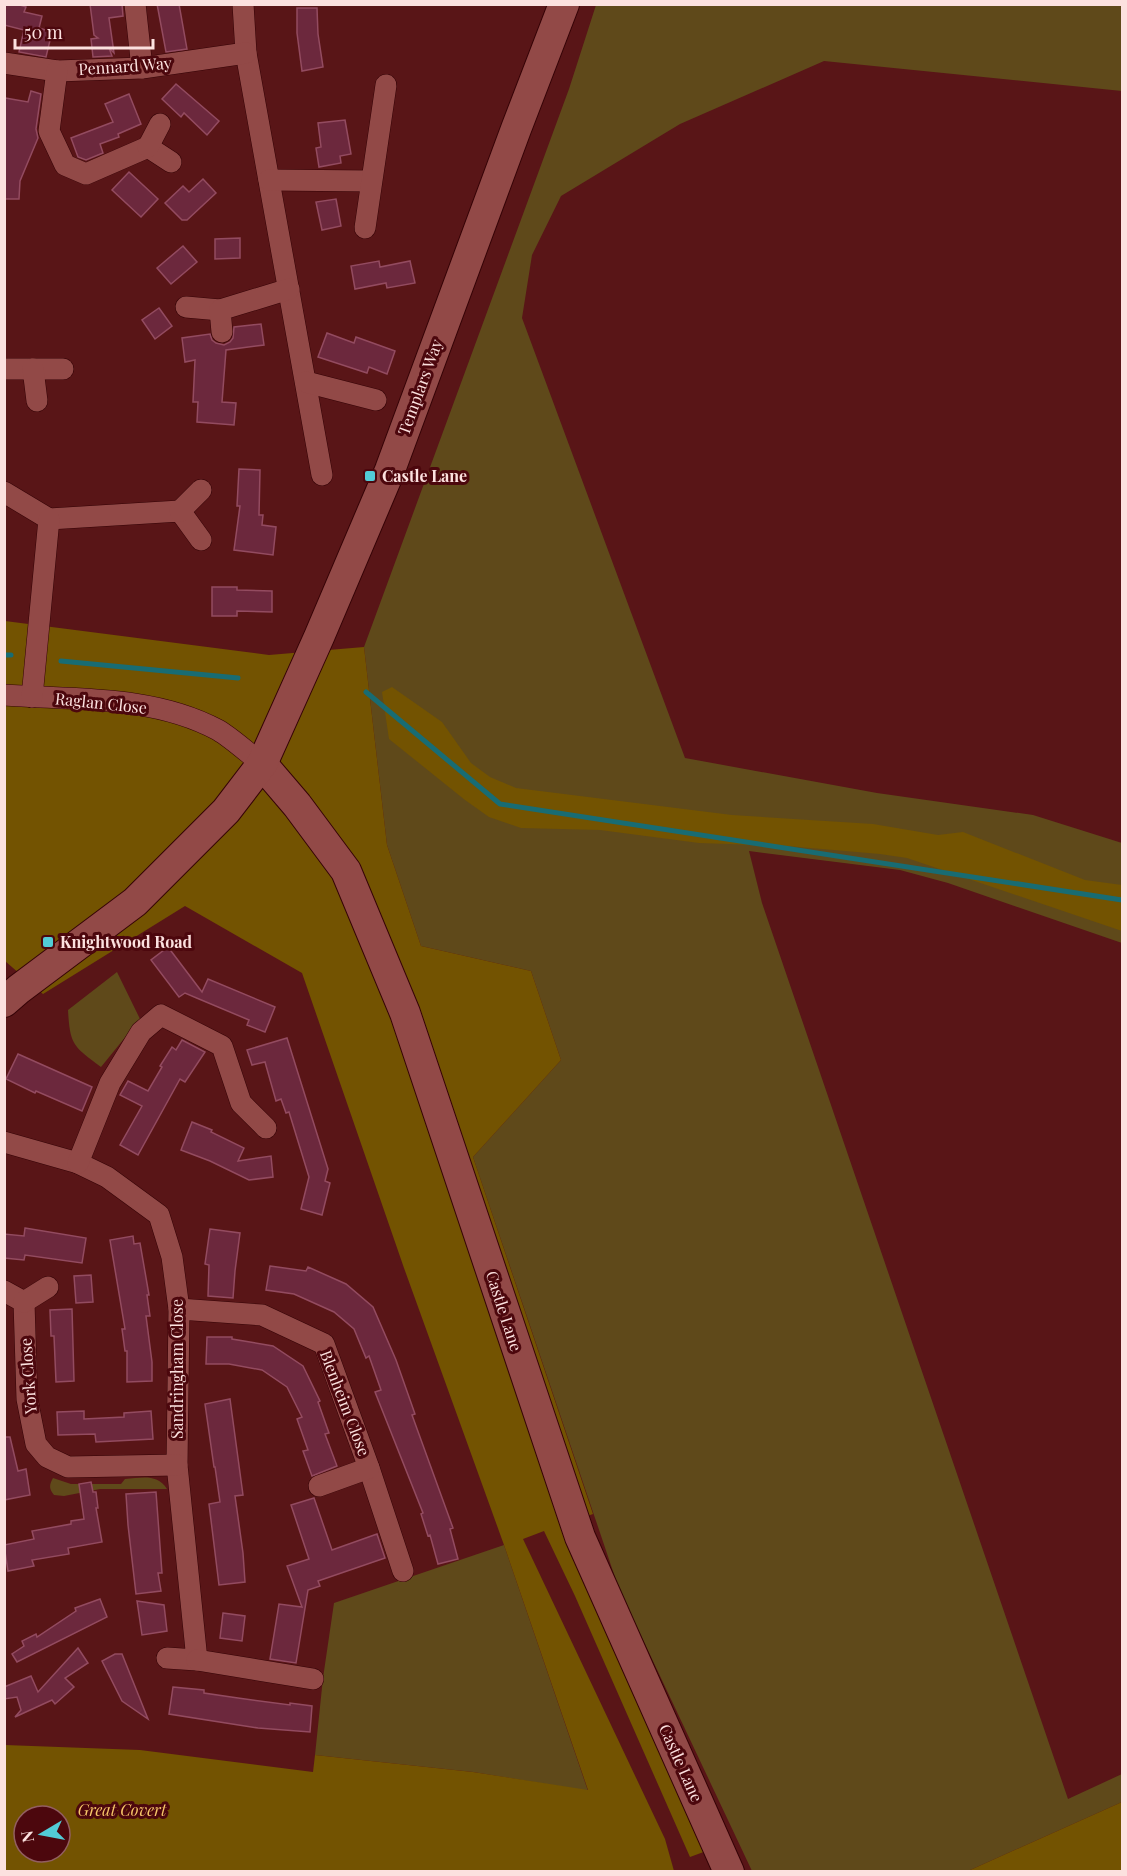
<svg xmlns="http://www.w3.org/2000/svg" width="1127" height="1876" font-family="'Playfair Display',serif">
<rect width="100%" height="100%" fill="#591517"/>
<!-- green -->
<g fill="#5f491a">
<polygon points="596,5 1122,5 1122,91 824,61 680,124 561,196 532,255 522,318 685,758 877,793 1033,815 1122,843 1122,943 948,883 900,870 749,851 762,903 1068,1799 1122,1774 1122,1802 968,1871 752,1871 619,1589 473,1157 561,1060 531,971 421,946 387,845 364,647 569,89"/>
<path d="M117 972 140 1019 101 1067C73 1046 70 1045 68 1010Z"/>
<path d="M53 1478 71 1484H121L125 1479C141 1478 157 1473 167 1489H100L64 1496 54 1495C49 1489 49 1485 53 1478Z"/>
<polygon points="504,1545 588,1791 473,1772 315,1755 323,1678 334,1603"/>
</g>
<!-- forest -->
<g fill="#735301" fill-rule="evenodd">
<path d="M5 621 269 655 364 647 387 845 421 946 531 971 561 1060 473 1157 593 1514 567 1523 709 1850 690 1857 575 1596 544 1531 523 1539 665 1839 674 1871H5V1745L140 1750 313 1772 315 1755 473 1772 588 1790 504 1545 404 1268 302 973 185 906 43 994 5 961ZM24 1816H60V1852H24Z"/>
<polygon points="392,687 442,722 471,763 490,777 516,788 732,815 873,824 938,835 963,832 1085,880 1122,885 1122,931 907,858 880,854 787,846 699,843 600,830 521,828 489,817 465,800 389,739 382,692"/>
<polygon points="1122,1802 1122,1871 968,1871"/>
</g>
<g fill="none" stroke-linecap="round" stroke-linejoin="round">
<!-- stream -->
<g stroke="#186c73" stroke-width="5">
<polyline points="4,655 11,655"/>
<polyline points="61,661 238,678"/>
<polyline points="366,692 500,804 1122,900"/>
</g>
</g>
<!-- building -->
<g fill="#6c283d" stroke="#934b60" stroke-width="1.5">
<polygon points="4,4 17,4 26,7 24,12 42,16 39,28 52,32 46,57 19,52 24,30 4,25"/>
<polygon points="90,4 122,4 123,16 109,18 114,53 109,48 112,56 93,57 91,39 98,38 94,35"/>
<polygon points="157,4 179,4 187,49 166,52"/>
<polygon points="297,8 317,8 318,34 323,67 302,71 297,33"/>
<polygon points="176,84 219,121 207,135 184,113 181,117 162,99"/>
<polygon points="31,91 41,94 36,129 38,138 20,181 19,199 4,199 5,98 28,102"/>
<polygon points="129,94 141,124 118,134 119,137 100,144 103,153 86,160 78,157 71,138 113,122 105,104"/>
<polygon points="345,120 351,154 340,156 341,163 319,167 316,148 321,147 318,123"/>
<polygon points="129,172 158,199 141,217 112,190"/>
<polygon points="203,179 216,193 187,220 182,220 165,203 183,186 189,192"/>
<polygon points="336,199 341,226 322,230 316,202"/>
<polygon points="240,238 240,258 215,259 215,239"/>
<polygon points="183,246 197,262 171,284 157,268"/>
<polygon points="379,261 380,267 410,261 415,283 387,288 386,283 355,289 351,266"/>
<polygon points="159,308 172,326 155,339 142,320"/>
<polygon points="261,324 264,345 226,350 222,402 236,403 234,425 197,422 198,402 193,402 195,360 185,362 182,338 210,334 212,340 216,343 224,345 230,342 233,338 234,327"/>
<polygon points="327,333 354,343 356,337 395,351 387,374 369,367 367,373 318,357"/>
<polygon points="239,469 260,470 259,515 263,515 262,525 276,527 273,555 234,550 240,506 237,506"/>
<polygon points="212,587 237,587 237,590 272,591 272,612 237,611 237,616 212,616"/>
<polygon points="168,947 202,992 208,979 275,1007 265,1032 247,1025 249,1020 199,999 185,993 179,997 151,960"/>
<polygon points="287,1038 328,1169 325,1181 330,1183 322,1215 301,1209 309,1177 289,1112 286,1113 281,1099 276,1101 265,1062 252,1065 247,1050"/>
<polygon points="182,1040 205,1052 185,1082 180,1079 138,1155 120,1145 142,1106 120,1095 128,1081 148,1091 162,1067 160,1066 172,1047 176,1050"/>
<polygon points="18,1054 92,1087 82,1111 36,1091 35,1093 6,1079"/>
<polygon points="192,1122 212,1130 211,1132 244,1148 238,1161 271,1156 273,1177 249,1180 210,1161 181,1150"/>
<polygon points="25,1228 86,1238 82,1263 25,1255 24,1260 4,1258 4,1234 24,1236"/>
<polygon points="210,1229 240,1233 235,1271 233,1298 208,1296 209,1265 205,1264"/>
<polygon points="133,1236 134,1244 140,1243 149,1295 147,1295 150,1316 146,1316 152,1362 152,1381 127,1382 127,1351 125,1351 122,1329 125,1329 110,1240"/>
<polygon points="270,1266 306,1271 308,1267 346,1284 373,1307 396,1360 415,1414 412,1415 453,1528 450,1529 458,1559 438,1564 430,1535 428,1536 421,1514 423,1513 375,1392 381,1390 369,1356 366,1358 354,1329 334,1312 294,1294 266,1290"/>
<polygon points="91,1275 93,1302 76,1303 74,1276"/>
<polygon points="72,1309 74,1381 56,1382 54,1336 51,1336 50,1310"/>
<polygon points="207,1337 232,1337 232,1339 273,1346 303,1366 320,1401 318,1402 329,1433 325,1434 337,1466 312,1476 303,1451 308,1450 297,1419 302,1417 287,1387 262,1370 229,1364 206,1364"/>
<polygon points="230,1399 243,1495 235,1496 243,1553 245,1582 219,1585 209,1504 220,1502 215,1467 214,1467 205,1404"/>
<polygon points="84,1411 84,1419 124,1417 124,1413 151,1411 153,1439 96,1442 95,1434 58,1435 57,1412"/>
<polygon points="4,1437 10,1437 18,1471 26,1469 30,1495 4,1500"/>
<polygon points="91,1482 93,1492 96,1492 98,1508 96,1508 102,1542 68,1548 69,1554 32,1560 34,1566 8,1571 4,1545 34,1539 32,1531 71,1524 71,1521 84,1519 79,1484"/>
<polygon points="156,1492 162,1573 158,1573 161,1591 136,1594 128,1525 126,1494"/>
<polygon points="314,1498 332,1550 377,1534 385,1558 318,1581 320,1586 308,1590 296,1663 270,1659 279,1604 302,1607 287,1566 309,1559 291,1505"/>
<polygon points="100,1599 107,1617 17,1662 12,1654 24,1646 22,1641 36,1634 37,1637 76,1611 75,1608"/>
<polygon points="137,1601 164,1605 167,1631 142,1635"/>
<polygon points="223,1613 245,1616 242,1641 220,1638"/>
<polygon points="78,1648 88,1663 65,1678 74,1687 55,1704 52,1700 15,1717 21,1710 17,1697 4,1699 4,1687 31,1676 38,1692"/>
<polygon points="115,1654 122,1654 148,1719 122,1701 102,1661"/>
<polygon points="173,1687 204,1690 204,1693 238,1698 290,1705 290,1703 312,1706 310,1732 258,1728 169,1714"/>
</g>
<g fill="none" stroke-linecap="round" stroke-linejoin="round">
<defs>
<g id="street">
<polyline points="135,4 142,68"/>
<polyline points="243,4 246,53 322,475"/>
<polyline points="4,63 57,71 142,68 246,53"/>
<polyline points="57,71 49,131 65,165 86,174 148,147 171,162"/>
<polyline points="148,147 160,124"/>
<polyline points="269,180 371,181"/>
<polyline points="365,228 386,85"/>
<polyline points="186,307 220,310"/>
<polyline points="222,332 220,310 289,289"/>
<polyline points="4,369 63,369"/>
<polyline points="33,369 37,401"/>
<polyline points="306,382 376,400"/>
<polyline points="4,492 49,519 180,511 201,540"/>
<polyline points="180,511 201,490"/>
<path d="M4 695C75 700 153 695 218 730 233 739 248 753 262 764"/>
<polyline points="32,697 49,519"/>
<polyline points="4,1142 78,1163 107,1177 159,1215 172,1257 179,1309 177,1465 197,1660 167,1658"/>
<polyline points="78,1163 110,1083 141,1032 161,1015 222,1046 241,1103 266,1128"/>
<polyline points="4,1291 24,1302 27,1399 36,1444 47,1457 68,1467 177,1465"/>
<polyline points="24,1302 48,1287"/>
<polyline points="179,1309 262,1315 324,1344 369,1468 403,1571"/>
<polyline points="319,1486 369,1468"/>
<polyline points="197,1660 313,1679"/>
</g>
<g id="secondary">
<polyline points="262,764 297,805 346,871 405,1013 580,1537 729,1872"/>
<polyline points="4,1002 19,989 135,902 226,811 262,764 319,637 390,470 516,129 564,4"/>
</g>
</defs>
<!-- street casing -->
<use href="#street" stroke="#350306" stroke-width="22"/>
<!-- secondary casing -->
<use href="#secondary" stroke="#350306" stroke-width="32"/>
<!-- street -->
<use href="#street" stroke="#924947" stroke-width="21"/>
<!-- secondary -->
<use href="#secondary" stroke="#924947" stroke-width="30"/>
</g>
<!-- markers -->
<g fill="#52ccd6" stroke="#4c070d" stroke-width="2">
<rect x="364" y="470" width="12" height="12" rx="3"/>
<rect x="42" y="936" width="12" height="12" rx="3"/>
</g>
<g text-anchor="middle" stroke-width="6" stroke-linejoin="round" paint-order="stroke">
<!-- street labels -->
<g font-size="16" fill="#fce1df" stroke="#4c070d">
<text transform="translate(125 66) rotate(-4)" y="6">Pennard Way</text>
<text transform="translate(420 387) rotate(-70)" y="6">Templars Way</text>
<text transform="translate(101 703) rotate(6)" y="6">Raglan Close</text>
<text transform="translate(504 1311) rotate(72)" y="6">Castle Lane</text>
<text transform="translate(177 1369) rotate(-90)" y="6">Sandringham Close</text>
<text transform="translate(28 1376) rotate(-94)" y="6">York Close</text>
<text transform="translate(345 1403) rotate(69)" y="6">Blenheim Close</text>
<text transform="translate(681 1763) rotate(66)" y="6">Castle Lane</text>
</g>
<!-- poi labels -->
<g font-size="16" font-weight="bold" fill="#fce1df" stroke="#4c070d" text-anchor="start">
<text x="382" y="482">Castle Lane</text>
<text x="60" y="948">Knightwood Road</text>
</g>
<!-- park labels -->
<g font-size="16" font-style="italic" fill="#f7c769" stroke="#4c070d">
<text x="122" y="1816">Great Covert</text>
</g>
</g>
<!-- border -->
<rect width="1127" height="1876" fill="none" stroke="#fce1df" stroke-width="12"/>
<!-- north arrow -->
<g transform="translate(42 1834) rotate(260)"><circle r="28" fill="#4c070d" stroke="#925e61" stroke-width="1.5"/>
<path d="M0-4.5L10 22L0 15L-10 22Z" fill="#52ccd6"/>
<text y="-9" font-size="16" font-weight="bold" text-anchor="middle" fill="#fce1df">N</text>
</g>
<!-- scale -->
<path d="M15 39v9h138v-9" fill="none" stroke="#fce1df" stroke-width="3"/>
<text x="24" y="39" font-size="18" fill="#fce1df" stroke="#4c070d" stroke-width="4.5" paint-order="stroke">50 m</text>
</svg>
